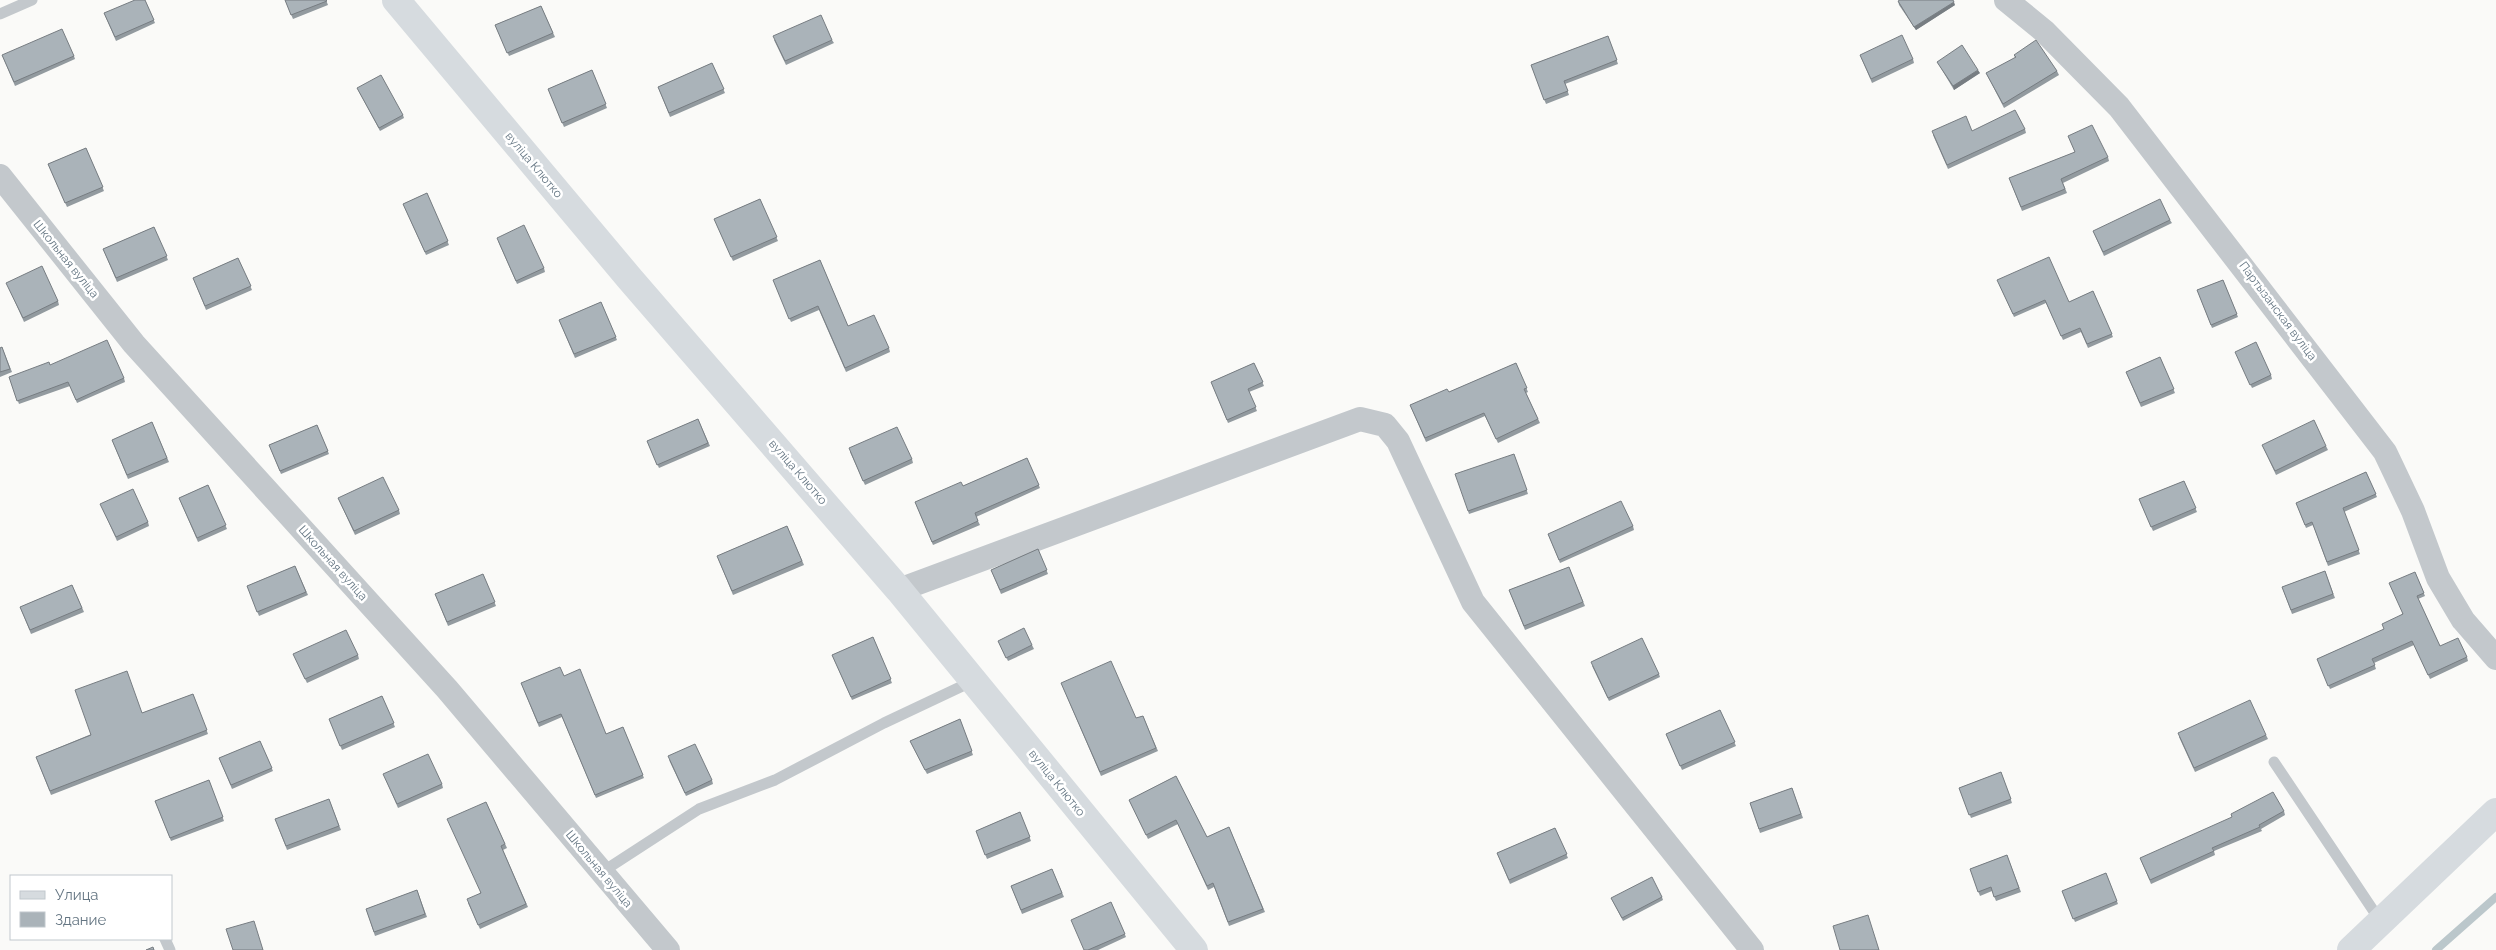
<svg xmlns="http://www.w3.org/2000/svg" width="2496" height="950" font-family="Raleway,sans-serif">
<rect width="100%" height="100%" fill="#fafaf8"/>
<g fill="none" stroke-linecap="round" stroke-linejoin="round">
<!-- stream -->
<polyline stroke="#bbc7cb" stroke-width="8" points="2436,950 2496,897"/>
<!-- lane -->
<g stroke="#c3c8cc" stroke-width="11">
<polyline points="0,14 32,0"/>
<polyline points="2274,762 2381,922"/>
<polyline points="602,872 699,809 775,780 884,723 973,681"/>
<polyline points="165,939 170,950"/>
</g>
<!-- street -->
<g stroke="#c3c8cc" stroke-width="24">
<polyline points="2006,0 2044,31 2119,107 2385,452 2413,511 2438,578 2463,620 2496,658"/>
<polyline points="0,176 134,344 447,689 668,950"/>
<polyline points="899,590 1360,419 1385,425 1398,441 1473,602 1752,950"/>
</g>
<!-- secondary -->
<g stroke="#d6dbdf" stroke-width="28">
<polyline points="396,0 630,279 899,590 1194,950"/>
<polyline points="2351,950 2496,812"/>
</g>
</g>
<!-- wall -->
<g fill="#929a9f">
<polygon points="145,0 155,23 116,41 104,13"/>
<polygon points="285,0 326,0 328,5 293,19"/>
<polygon points="1898,1 1955,5 1916,30 1899,5"/>
<polygon points="541,6 555,37 509,56 495,25"/>
<polygon points="1608,36 1618,64 1565,84 1569,95 1546,104 1531,65"/>
<polygon points="774,40 832,40 834,43 786,65"/>
<polygon points="2,55 74,56 75,59 15,86"/>
<polygon points="1860,55 1913,59 1914,63 1872,83"/>
<polygon points="2014,55 2057,71 2059,75 2004,108 1986,73 2015,58"/>
<polygon points="1937,62 1980,73 1954,90 1939,65"/>
<polygon points="712,63 725,93 670,117 658,87"/>
<polygon points="592,70 607,108 564,127 548,89"/>
<polygon points="357,88 403,115 404,118 380,131"/>
<polygon points="2025,129 2026,133 1948,169 1933,135 1972,131"/>
<polygon points="2068,136 2108,157 2109,161 2063,183 2067,193 2022,211 2009,178 2075,152"/>
<polygon points="86,148 104,191 67,207 48,164"/>
<polygon points="427,193 449,245 426,255 403,204"/>
<polygon points="760,199 778,241 733,261 714,219"/>
<polygon points="2170,220 2172,223 2104,256 2093,231"/>
<polygon points="154,227 168,260 117,282 103,249"/>
<polygon points="498,241 544,268 545,272 517,284"/>
<polygon points="238,258 252,290 206,310 193,278"/>
<polygon points="820,260 848,326 889,348 890,352 846,372 819,310 791,322 773,280"/>
<polygon points="2223,280 2238,317 2212,328 2197,290"/>
<polygon points="1999,284 2069,302 2093,291 2113,337 2088,348 2081,332 2063,340 2046,303 2014,317"/>
<polygon points="8,286 58,301 59,305 24,322"/>
<polygon points="601,302 617,340 575,358 559,320"/>
<polygon points="2,347 12,372 0,377 0,348"/>
<polygon points="2237,355 2271,375 2272,379 2252,388"/>
<polygon points="2160,357 2175,393 2141,407 2126,372"/>
<polygon points="1254,363 1264,386 1249,392 1257,411 1228,423 1211,382"/>
<polygon points="1516,363 1528,392 1526,393 1540,423 1498,443 1485,416 1426,442 1410,405 1449,392"/>
<polygon points="9,377 124,378 125,382 77,403 70,386 19,404"/>
<polygon points="698,419 710,446 659,468 647,441"/>
<polygon points="152,422 169,462 128,479 112,440"/>
<polygon points="317,425 329,454 281,474 269,445"/>
<polygon points="2262,445 2326,446 2328,450 2276,475"/>
<polygon points="850,452 912,459 913,463 865,485"/>
<polygon points="1514,454 1528,494 1469,514 1468,511"/>
<polygon points="1027,458 1040,488 976,517 980,525 933,545 915,502 963,486"/>
<polygon points="2366,472 2377,497 2344,512 2360,554 2328,566 2313,525 2306,528 2296,503"/>
<polygon points="2184,481 2197,512 2153,531 2139,499"/>
<polygon points="208,485 227,529 198,542 179,498"/>
<polygon points="338,498 399,510 400,514 355,535"/>
<polygon points="102,507 148,522 149,526 117,541"/>
<polygon points="787,526 804,565 733,595 717,556"/>
<polygon points="1633,526 1634,530 1560,563 1548,534"/>
<polygon points="1038,549 1048,574 1001,594 991,570"/>
<polygon points="295,566 308,595 259,616 247,586"/>
<polygon points="1569,567 1585,606 1525,630 1509,590"/>
<polygon points="2325,571 2335,598 2292,614 2282,587"/>
<polygon points="2415,572 2425,596 2418,599 2440,646 2467,657 2468,661 2430,679 2414,645 2374,663 2376,669 2330,689 2317,659 2384,629 2402,614"/>
<polygon points="483,574 496,606 448,626 435,594"/>
<polygon points="72,585 84,612 31,634 20,607"/>
<polygon points="873,637 892,683 852,700 832,655"/>
<polygon points="998,641 1032,645 1034,649 1008,661"/>
<polygon points="358,655 359,659 307,683 295,658"/>
<polygon points="1592,666 1659,674 1660,677 1609,701"/>
<polygon points="564,676 606,734 623,727 644,778 596,798 562,717 539,727 521,683"/>
<polygon points="1061,683 1136,718 1143,716 1158,751 1101,776"/>
<polygon points="193,694 208,734 51,795 36,757 142,713"/>
<polygon points="382,696 395,727 342,750 329,719"/>
<polygon points="1720,710 1736,746 1682,770 1666,734"/>
<polygon points="960,719 973,755 927,774 910,741"/>
<polygon points="2266,735 2268,739 2195,772 2179,737"/>
<polygon points="260,741 273,771 232,789 219,758"/>
<polygon points="669,760 712,780 713,784 686,796"/>
<polygon points="2001,772 2012,803 1971,818 1959,788"/>
<polygon points="1176,776 1207,837 1229,827 1265,912 1229,926 1214,887 1208,890 1178,824 1148,839 1129,800"/>
<polygon points="385,778 442,784 443,788 398,808"/>
<polygon points="209,780 224,821 171,841 155,801"/>
<polygon points="1792,788 1803,818 1760,833 1750,803"/>
<polygon points="329,799 341,830 287,850 275,819"/>
<polygon points="486,802 507,848 503,850 528,907 480,929 468,903 480,893"/>
<polygon points="2284,811 2285,815 2261,829 2262,831 2214,851 2215,855 2151,884 2140,858"/>
<polygon points="1020,812 1031,841 987,859 976,831"/>
<polygon points="1555,828 1568,858 1510,884 1497,853"/>
<polygon points="2007,855 2021,892 1996,901 1992,891 1980,896 1970,869"/>
<polygon points="1052,869 1064,897 1022,914 1011,886"/>
<polygon points="2106,873 2118,904 2075,922 2062,891"/>
<polygon points="417,890 427,917 375,936 366,909"/>
<polygon points="1662,897 1663,900 1623,921 1611,898"/>
<polygon points="1111,902 1126,937 1098,950 1084,950"/>
</g>
<!-- shaded-wall -->
<g fill="#777d82">
<polygon points="1954,2 1955,5 1916,30 1914,27"/>
<polygon points="1978,70 1980,73 1954,90 1953,86"/>
</g>
<!-- building -->
<g fill="#aab3b9" stroke="#777d82">
<polygon points="135,0 145,0 154,20 115,37 104,13"/>
<polygon points="285,0 326,0 327,1 291,15"/>
<polygon points="1900,0 1953,0 1954,2 1914,27 1898,1"/>
<polygon points="541,6 553,33 507,53 495,25"/>
<polygon points="821,15 832,40 785,61 773,36"/>
<polygon points="62,29 74,56 14,82 2,55"/>
<polygon points="1902,35 1913,59 1871,79 1860,55"/>
<polygon points="1608,36 1617,60 1564,81 1568,91 1544,100 1531,65"/>
<polygon points="2036,40 2057,71 2003,104 1986,73 2016,57 2014,55"/>
<polygon points="1962,45 1978,70 1953,86 1937,62"/>
<polygon points="712,63 724,89 669,113 658,87"/>
<polygon points="592,70 606,104 562,123 548,89"/>
<polygon points="381,75 403,115 379,128 357,88"/>
<polygon points="2015,110 2025,129 1947,165 1932,131 1966,116 1972,131"/>
<polygon points="2092,125 2108,157 2061,179 2065,189 2021,207 2009,178 2075,152 2068,136"/>
<polygon points="86,148 103,187 65,203 48,164"/>
<polygon points="427,193 448,241 425,252 403,204"/>
<polygon points="760,199 777,237 731,257 714,219"/>
<polygon points="2160,199 2170,220 2103,252 2093,231"/>
<polygon points="524,225 544,268 516,281 497,238"/>
<polygon points="154,227 167,256 116,278 103,249"/>
<polygon points="2049,257 2069,302 2093,291 2112,334 2087,344 2080,328 2061,336 2045,300 2013,314 1997,280"/>
<polygon points="238,258 251,286 205,306 193,278"/>
<polygon points="820,260 848,326 874,315 889,348 845,368 818,306 789,319 773,280"/>
<polygon points="42,266 58,301 23,318 6,283"/>
<polygon points="2223,280 2237,314 2211,325 2197,290"/>
<polygon points="601,302 616,337 574,354 559,320"/>
<polygon points="107,340 124,378 76,400 68,382 17,401 9,377 49,362 50,365"/>
<polygon points="2256,342 2271,375 2250,385 2235,352"/>
<polygon points="2,347 10,369 0,372 0,348"/>
<polygon points="2160,357 2174,389 2140,403 2126,372"/>
<polygon points="1254,363 1263,382 1248,389 1256,407 1227,420 1211,382"/>
<polygon points="1516,363 1527,388 1524,389 1538,419 1496,439 1484,413 1425,438 1410,405 1447,389 1449,392"/>
<polygon points="698,419 708,443 657,465 647,441"/>
<polygon points="2314,420 2326,446 2275,471 2262,445"/>
<polygon points="152,422 167,458 127,475 112,440"/>
<polygon points="317,425 328,451 280,471 269,445"/>
<polygon points="897,427 912,459 863,481 849,448"/>
<polygon points="1514,454 1527,490 1468,511 1455,474"/>
<polygon points="1027,458 1039,485 975,513 978,521 932,542 915,502 961,482 963,486"/>
<polygon points="2366,472 2376,494 2343,508 2359,550 2327,562 2312,522 2305,525 2296,503"/>
<polygon points="383,477 399,510 354,531 338,498"/>
<polygon points="2184,481 2196,508 2151,527 2139,499"/>
<polygon points="208,485 226,525 197,538 179,498"/>
<polygon points="133,489 148,522 116,537 100,504"/>
<polygon points="1621,501 1633,526 1559,560 1548,534"/>
<polygon points="787,526 802,561 732,591 717,556"/>
<polygon points="1038,549 1047,570 1000,590 991,570"/>
<polygon points="295,566 306,592 257,612 247,586"/>
<polygon points="1569,567 1583,602 1524,626 1509,590"/>
<polygon points="2325,571 2333,594 2291,610 2282,587"/>
<polygon points="2415,572 2424,593 2417,596 2440,646 2458,638 2467,657 2428,675 2412,641 2372,659 2375,665 2328,686 2317,659 2384,629 2382,624 2403,614 2389,583"/>
<polygon points="483,574 495,602 447,622 435,594"/>
<polygon points="72,585 82,608 30,630 20,607"/>
<polygon points="1024,628 1032,645 1006,658 998,641"/>
<polygon points="346,630 358,655 305,679 293,654"/>
<polygon points="873,637 891,679 851,697 832,655"/>
<polygon points="1642,638 1659,674 1608,698 1591,662"/>
<polygon points="1111,661 1136,718 1143,716 1156,748 1100,772 1061,683"/>
<polygon points="560,667 564,676 580,669 606,734 623,727 643,775 595,795 561,714 538,723 521,683"/>
<polygon points="127,671 142,713 193,694 207,730 50,791 36,757 91,735 75,690"/>
<polygon points="382,696 394,723 340,746 329,719"/>
<polygon points="2250,700 2266,735 2194,768 2178,733"/>
<polygon points="1720,710 1735,742 1680,766 1666,734"/>
<polygon points="960,719 972,751 925,770 910,741"/>
<polygon points="260,741 272,768 231,785 219,758"/>
<polygon points="695,744 712,780 685,793 668,756"/>
<polygon points="428,754 442,784 397,804 383,774"/>
<polygon points="2001,772 2011,799 1969,815 1959,788"/>
<polygon points="1176,776 1207,837 1229,827 1263,909 1228,922 1213,883 1207,886 1176,820 1146,835 1129,800"/>
<polygon points="209,780 223,817 170,838 155,801"/>
<polygon points="1792,788 1801,814 1759,829 1750,803"/>
<polygon points="2273,792 2284,811 2259,825 2260,827 2212,848 2214,851 2150,880 2140,858 2232,817 2231,814"/>
<polygon points="329,799 339,826 286,846 275,819"/>
<polygon points="486,802 505,844 501,846 526,904 478,925 467,899 481,893 447,819"/>
<polygon points="1020,812 1030,837 985,855 976,831"/>
<polygon points="1555,828 1567,854 1509,880 1497,853"/>
<polygon points="2007,855 2019,888 1994,897 1991,887 1978,892 1970,869"/>
<polygon points="1052,869 1062,893 1021,910 1011,886"/>
<polygon points="2106,873 2117,901 2073,919 2062,891"/>
<polygon points="1652,877 1662,897 1622,918 1611,898"/>
<polygon points="417,890 425,914 374,932 366,909"/>
<polygon points="1111,902 1125,934 1088,950 1084,950 1071,920"/>
<polygon points="1868,915 1879,950 1840,950 1833,926"/>
<polygon points="254,921 263,950 233,950 226,929"/>
<polygon points="153,947 154,950 146,950"/>
</g>
<g text-anchor="middle" stroke-width="5" stroke-linejoin="round" paint-order="stroke">
<!-- street labels -->
<g font-size="12" fill="#657683" stroke="#fff">
<text transform="translate(534 165) rotate(50)" y="4">вуліца Клютко</text>
<text transform="translate(66 259) rotate(51)" y="4">Школьная вуліца</text>
<text transform="translate(2278 311) rotate(53)" y="4">Партызанская вуліца</text>
<text transform="translate(798 472) rotate(49)" y="4">вуліца Клютко</text>
<text transform="translate(333 563) rotate(48)" y="4">Школьная вуліца</text>
<text transform="translate(1057 783) rotate(51)" y="4">вуліца Клютко</text>
<text transform="translate(599 869) rotate(50)" y="4">Школьная вуліца</text>
</g>
</g>
<!-- legend -->
<rect x="10" y="875" width="162" height="65" fill="#ffffff" stroke="#c1c8cd"/>
<rect x="20" y="891" width="25" height="8" fill="#d6dbdf" stroke="#c1c8cd"/>
<text x="55" y="900" font-size="15" fill="#657683">Улица</text>
<rect x="20" y="912" width="25" height="15" fill="#aab3b9" stroke="#c1c8cd"/>
<text x="55" y="925" font-size="15" fill="#657683">Здание</text>
</svg>
